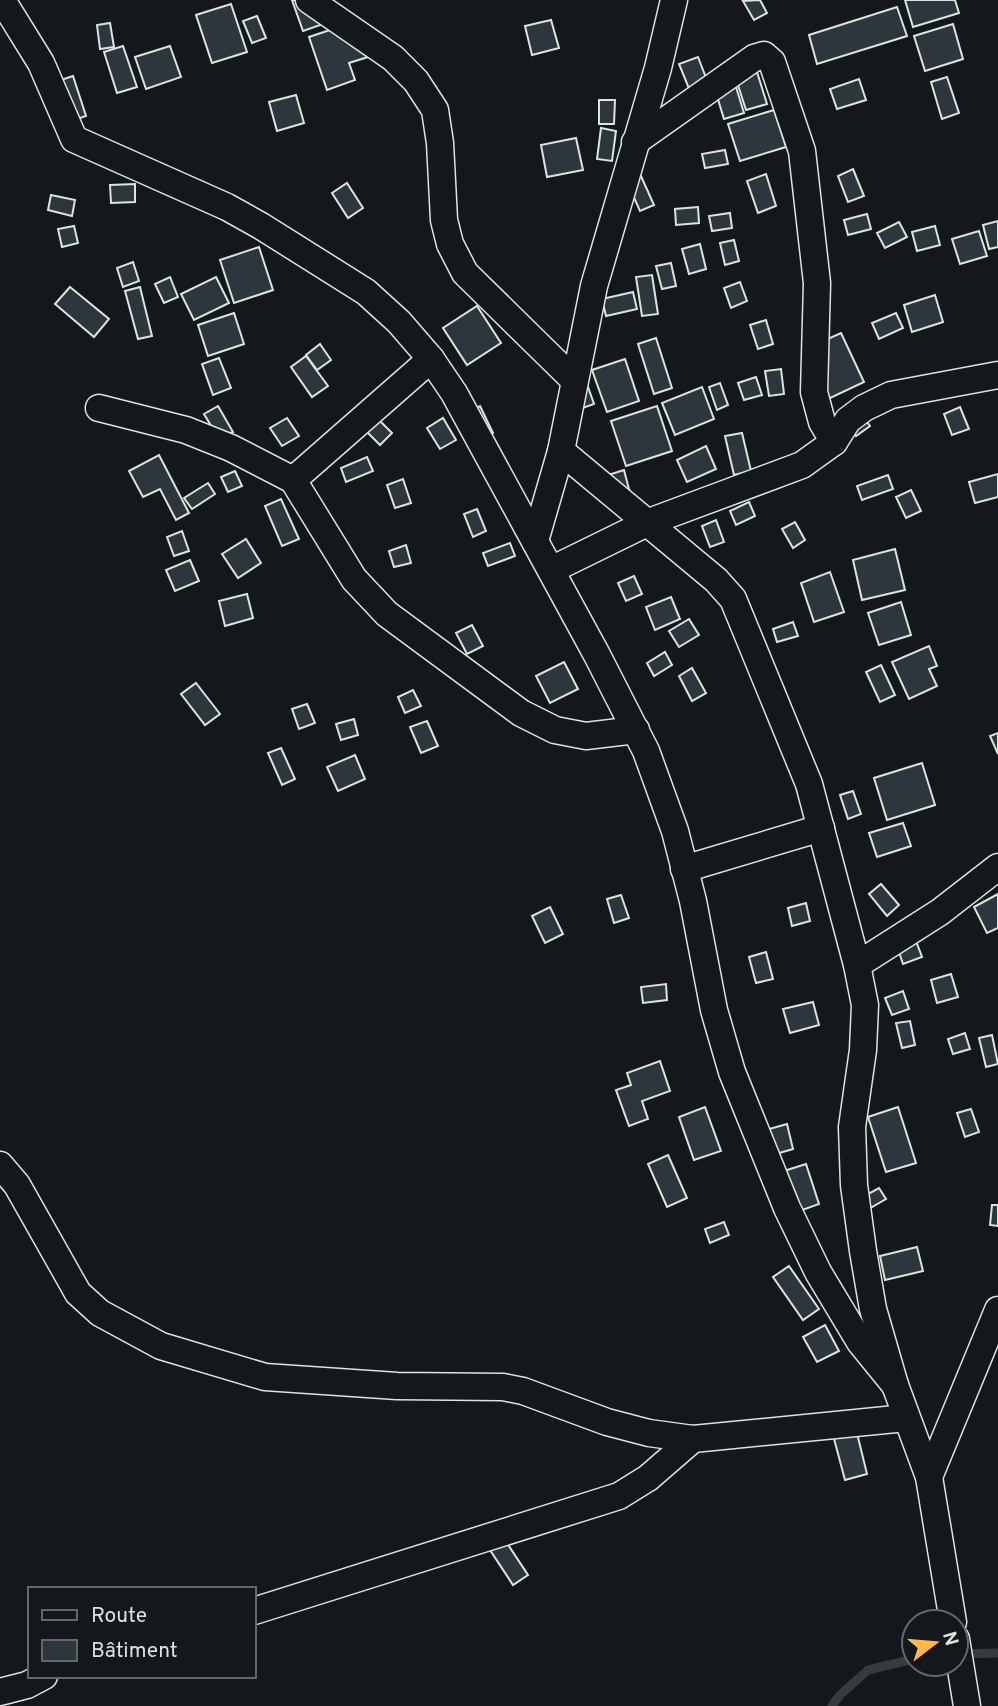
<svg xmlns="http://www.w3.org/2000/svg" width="998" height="1706" font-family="Overpass,sans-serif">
<rect width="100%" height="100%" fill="#14181c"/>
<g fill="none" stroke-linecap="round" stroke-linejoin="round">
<!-- stream -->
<g stroke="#363b3e" stroke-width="9">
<polyline points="961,1654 998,1653"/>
<polyline points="832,1706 840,1695 868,1670 914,1659"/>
</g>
</g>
<!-- building -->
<g fill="#2c363c" stroke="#d8e6dc" stroke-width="2">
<polygon points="292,0 324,0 332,21 303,31"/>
<polygon points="760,0 767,13 754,20 743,1"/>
<polygon points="905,0 955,0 959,13 913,27"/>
<polygon points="231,4 247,52 212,63 196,15"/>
<polygon points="897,7 907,36 817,64 809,35"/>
<polygon points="257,16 266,38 252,43 243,21"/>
<polygon points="551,20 559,48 532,55 525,26"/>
<polygon points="357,21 368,57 349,63 355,80 327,90 309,37"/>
<polygon points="110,23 114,47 100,49 97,25"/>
<polygon points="953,24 963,59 925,71 914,36"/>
<polygon points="123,46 137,87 117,93 104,52"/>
<polygon points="170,46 181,77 146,89 135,57"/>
<polygon points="698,57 708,83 690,91 679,64"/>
<polygon points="757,72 767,104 746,110 736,79"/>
<polygon points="732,74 744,113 724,119 712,80"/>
<polygon points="73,76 86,116 69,122 55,82"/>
<polygon points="947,77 959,113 942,119 931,82"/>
<polygon points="859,79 866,100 837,109 830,89"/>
<polygon points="296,95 304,123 277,131 269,102"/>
<polygon points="599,100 615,100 614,124 599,124"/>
<polygon points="774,110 786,147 740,161 728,124"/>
<polygon points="601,128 616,131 612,161 597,159"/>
<polygon points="576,138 583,170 547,177 541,145"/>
<polygon points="725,150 728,164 705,168 702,154"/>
<polygon points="636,165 654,205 640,211 622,171"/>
<polygon points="853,169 864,196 848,202 838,176"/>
<polygon points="766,174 776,206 758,213 747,181"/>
<polygon points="347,183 363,208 348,218 332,193"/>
<polygon points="135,184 135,202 111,203 110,185"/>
<polygon points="51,195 75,200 72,216 48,210"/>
<polygon points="698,207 699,223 676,225 675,209"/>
<polygon points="730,213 732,228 712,231 709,216"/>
<polygon points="867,214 871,229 848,235 844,220"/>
<polygon points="998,221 998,247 989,249 983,225"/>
<polygon points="899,222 907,237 885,248 877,233"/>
<polygon points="74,226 78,243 62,247 58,229"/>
<polygon points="935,226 940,245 917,251 912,232"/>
<polygon points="979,231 987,256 960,264 952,239"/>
<polygon points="734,240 739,261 725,265 720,243"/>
<polygon points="700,244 706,269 689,274 682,249"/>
<polygon points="259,247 273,290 234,303 220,260"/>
<polygon points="133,262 139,281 123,287 117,268"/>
<polygon points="671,263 676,286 662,289 656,266"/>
<polygon points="652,275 658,314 642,316 636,277"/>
<polygon points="170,277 178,297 164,303 155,284"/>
<polygon points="216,277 229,303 194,320 181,294"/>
<polygon points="740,282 747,301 731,308 724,288"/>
<polygon points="70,287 109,319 94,337 55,304"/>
<polygon points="140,287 152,336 138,339 125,291"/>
<polygon points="633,292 637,309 606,316 602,299"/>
<polygon points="935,295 943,322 912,332 904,305"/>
<polygon points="477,306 501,343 467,365 443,328"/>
<polygon points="234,313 244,344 208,356 198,325"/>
<polygon points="896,313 903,328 879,339 872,323"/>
<polygon points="766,320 773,344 758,349 750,325"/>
<polygon points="841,333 864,382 826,400 803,350"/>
<polygon points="656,338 672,388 654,394 638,344"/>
<polygon points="320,344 331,360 317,370 306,355"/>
<polygon points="306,356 328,386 312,397 291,367"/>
<polygon points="219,358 231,388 213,395 202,364"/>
<polygon points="625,359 639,401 607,412 592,370"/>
<polygon points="781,369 784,394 769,396 765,371"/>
<polygon points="756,377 762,395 744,400 738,383"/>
<polygon points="720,383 728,405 717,410 709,387"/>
<polygon points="588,387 594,404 574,411 568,394"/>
<polygon points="702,387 714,419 675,435 662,403"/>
<polygon points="218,406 233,432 219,439 204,414"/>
<polygon points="480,406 493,433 479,440 465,414"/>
<polygon points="657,406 672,451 626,466 611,421"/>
<polygon points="855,406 870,426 856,436 842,416"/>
<polygon points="960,407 969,429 952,435 944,414"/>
<polygon points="375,416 392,433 380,445 363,428"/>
<polygon points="287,418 299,436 282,446 270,428"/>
<polygon points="443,418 456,440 440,449 427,428"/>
<polygon points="742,433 751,471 734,475 725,436"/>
<polygon points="706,446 716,469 687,482 677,460"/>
<polygon points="159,455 189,513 176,520 160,489 143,497 129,471"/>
<polygon points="367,457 373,471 346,482 341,468"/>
<polygon points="624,470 632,501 608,475"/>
<polygon points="235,471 242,486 228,492 221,477"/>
<polygon points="998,474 998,497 975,503 969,482"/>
<polygon points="888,475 893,489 862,500 857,486"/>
<polygon points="403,479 411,503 395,508 387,485"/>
<polygon points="208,483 215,494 192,509 184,498"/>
<polygon points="911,490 921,511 906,518 896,497"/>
<polygon points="281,499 299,539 282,546 265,506"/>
<polygon points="749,502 755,516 736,525 730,511"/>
<polygon points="477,509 486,531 473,537 464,514"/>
<polygon points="716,520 724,542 710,547 702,526"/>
<polygon points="795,522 805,540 793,548 782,529"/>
<polygon points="182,531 189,551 174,556 167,537"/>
<polygon points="246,539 261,563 238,578 222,554"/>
<polygon points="510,543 515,556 488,566 483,553"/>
<polygon points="406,545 411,563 394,567 389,551"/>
<polygon points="895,549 905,590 862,600 853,560"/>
<polygon points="190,560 199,581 175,591 166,570"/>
<polygon points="830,572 844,612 814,622 801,583"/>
<polygon points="634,576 642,594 626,601 618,583"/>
<polygon points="247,594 253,618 225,626 219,601"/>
<polygon points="671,597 680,619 655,630 646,607"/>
<polygon points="901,602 911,635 879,645 868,613"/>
<polygon points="689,619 699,635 679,647 669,631"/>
<polygon points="793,622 798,636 777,642 773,629"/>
<polygon points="472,625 483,646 467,654 456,633"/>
<polygon points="929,646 937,666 929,669 937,686 909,699 892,662"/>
<polygon points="665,652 672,665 654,676 647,663"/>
<polygon points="564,662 578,689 550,703 536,676"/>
<polygon points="881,665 895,695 880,702 866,672"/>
<polygon points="692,668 706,693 692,701 679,676"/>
<polygon points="196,683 220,714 205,725 181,694"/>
<polygon points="413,690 421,706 405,713 398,697"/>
<polygon points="307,704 315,723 299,729 292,709"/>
<polygon points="354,719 358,735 341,740 336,724"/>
<polygon points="427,721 438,746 421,753 410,727"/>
<polygon points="998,733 998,754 990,736"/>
<polygon points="281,748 295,779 282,785 268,753"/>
<polygon points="355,755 365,779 338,791 327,767"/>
<polygon points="922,763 935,805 887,820 874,778"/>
<polygon points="853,791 861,814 848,819 840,795"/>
<polygon points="903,823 911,846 877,857 869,833"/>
<polygon points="881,884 899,905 887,916 869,894"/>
<polygon points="998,894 998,928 987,933 974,907"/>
<polygon points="621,895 629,918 614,923 607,899"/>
<polygon points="806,903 810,921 792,926 788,908"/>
<polygon points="550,907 563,934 545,943 532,916"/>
<polygon points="913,933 922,957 903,964 895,940"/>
<polygon points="766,952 773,979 756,983 749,957"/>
<polygon points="951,974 958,997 937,1003 931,980"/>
<polygon points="666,984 667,1000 643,1003 641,987"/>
<polygon points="903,991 909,1009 892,1015 885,998"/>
<polygon points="813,1002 819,1025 790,1033 783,1009"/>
<polygon points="910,1021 915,1045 902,1048 896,1023"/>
<polygon points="965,1033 970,1049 953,1054 948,1039"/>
<polygon points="992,1035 998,1064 986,1067 979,1038"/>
<polygon points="660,1061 670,1091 642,1101 648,1119 629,1126 616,1090 631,1085 627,1073"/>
<polygon points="705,1107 721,1151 694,1160 679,1117"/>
<polygon points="898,1107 916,1163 886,1172 868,1117"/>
<polygon points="971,1109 979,1132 965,1137 957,1113"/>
<polygon points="787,1124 793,1149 769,1156 762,1131"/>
<polygon points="668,1155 687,1198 667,1207 648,1164"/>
<polygon points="806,1164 819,1204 797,1212 784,1171"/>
<polygon points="879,1188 886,1199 865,1211 859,1199"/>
<polygon points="992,1205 998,1205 998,1226 990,1225"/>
<polygon points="724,1222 729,1235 710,1243 705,1229"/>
<polygon points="917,1247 923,1271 885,1280 880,1256"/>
<polygon points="789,1266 819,1309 803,1320 773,1277"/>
<polygon points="825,1325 839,1351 817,1362 803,1337"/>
<polygon points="856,1429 867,1474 845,1480 833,1435"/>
<polygon points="503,1537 528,1575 513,1585 488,1547"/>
</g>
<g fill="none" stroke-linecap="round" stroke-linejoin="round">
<defs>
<g id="street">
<polyline points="2,0 41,63 74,139 227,207 261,226 366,292 399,322 431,359 454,393 597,655 646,751 675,831 693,901 714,1010 732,1072 787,1208 818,1272 860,1342 895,1385"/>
<polyline points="309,0 393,58 416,81 435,110 440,143 444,220 450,244 465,273 574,380"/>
<polyline points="635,142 754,58 764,55 772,62 802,151 817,283 814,392 822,422 834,442"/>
<polyline points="99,408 186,430 231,448 293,480 354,579 387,614 521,713 555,730 586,736 636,730"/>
<polyline points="561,451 716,580 733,599 809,784 857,965 865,1005 863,1050 852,1127 854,1185 863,1251 873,1309 895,1385 929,1477 953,1622"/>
<polyline points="293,480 431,359"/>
<polyline points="535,541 561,451 594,286 658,68 674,0"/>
<polyline points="551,570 649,522 802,465 834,442 848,420 864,408 891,395 998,375"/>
<polyline points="684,869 821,828"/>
<polyline points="857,965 940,912 998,867"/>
<polyline points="0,1165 17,1185 78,1293 100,1313 161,1346 265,1377 397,1386 503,1387 523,1391 607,1422 649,1433 693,1439 906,1418"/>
<polyline points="929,1477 998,1310"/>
<polyline points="254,1611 619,1496 648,1478 693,1439"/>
<polyline points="956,1639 967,1706"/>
<polyline points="0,1692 27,1685 44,1676"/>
</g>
</defs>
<!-- street casing -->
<use href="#street" stroke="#d8e6dc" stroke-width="29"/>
<!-- street -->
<use href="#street" stroke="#14181c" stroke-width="26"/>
</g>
<!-- legend -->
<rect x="28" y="1587" width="228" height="91" fill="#14181c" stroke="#626a69" stroke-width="2"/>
<rect x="42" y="1610" width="35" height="10" fill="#14181c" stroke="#626a69" stroke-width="2"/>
<text x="91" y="1622" font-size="21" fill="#d8e6dc">Route</text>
<rect x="42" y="1640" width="35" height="21" fill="#2c363c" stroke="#626a69" stroke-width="2"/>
<text x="91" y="1657" font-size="21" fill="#d8e6dc">Bâtiment</text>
<!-- north arrow -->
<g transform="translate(935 1643) rotate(74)"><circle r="33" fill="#14181c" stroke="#626a69" stroke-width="2"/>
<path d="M0-5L12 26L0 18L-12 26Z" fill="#ffb74d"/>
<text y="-10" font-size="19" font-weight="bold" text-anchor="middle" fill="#d8e6dc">N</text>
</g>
</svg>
